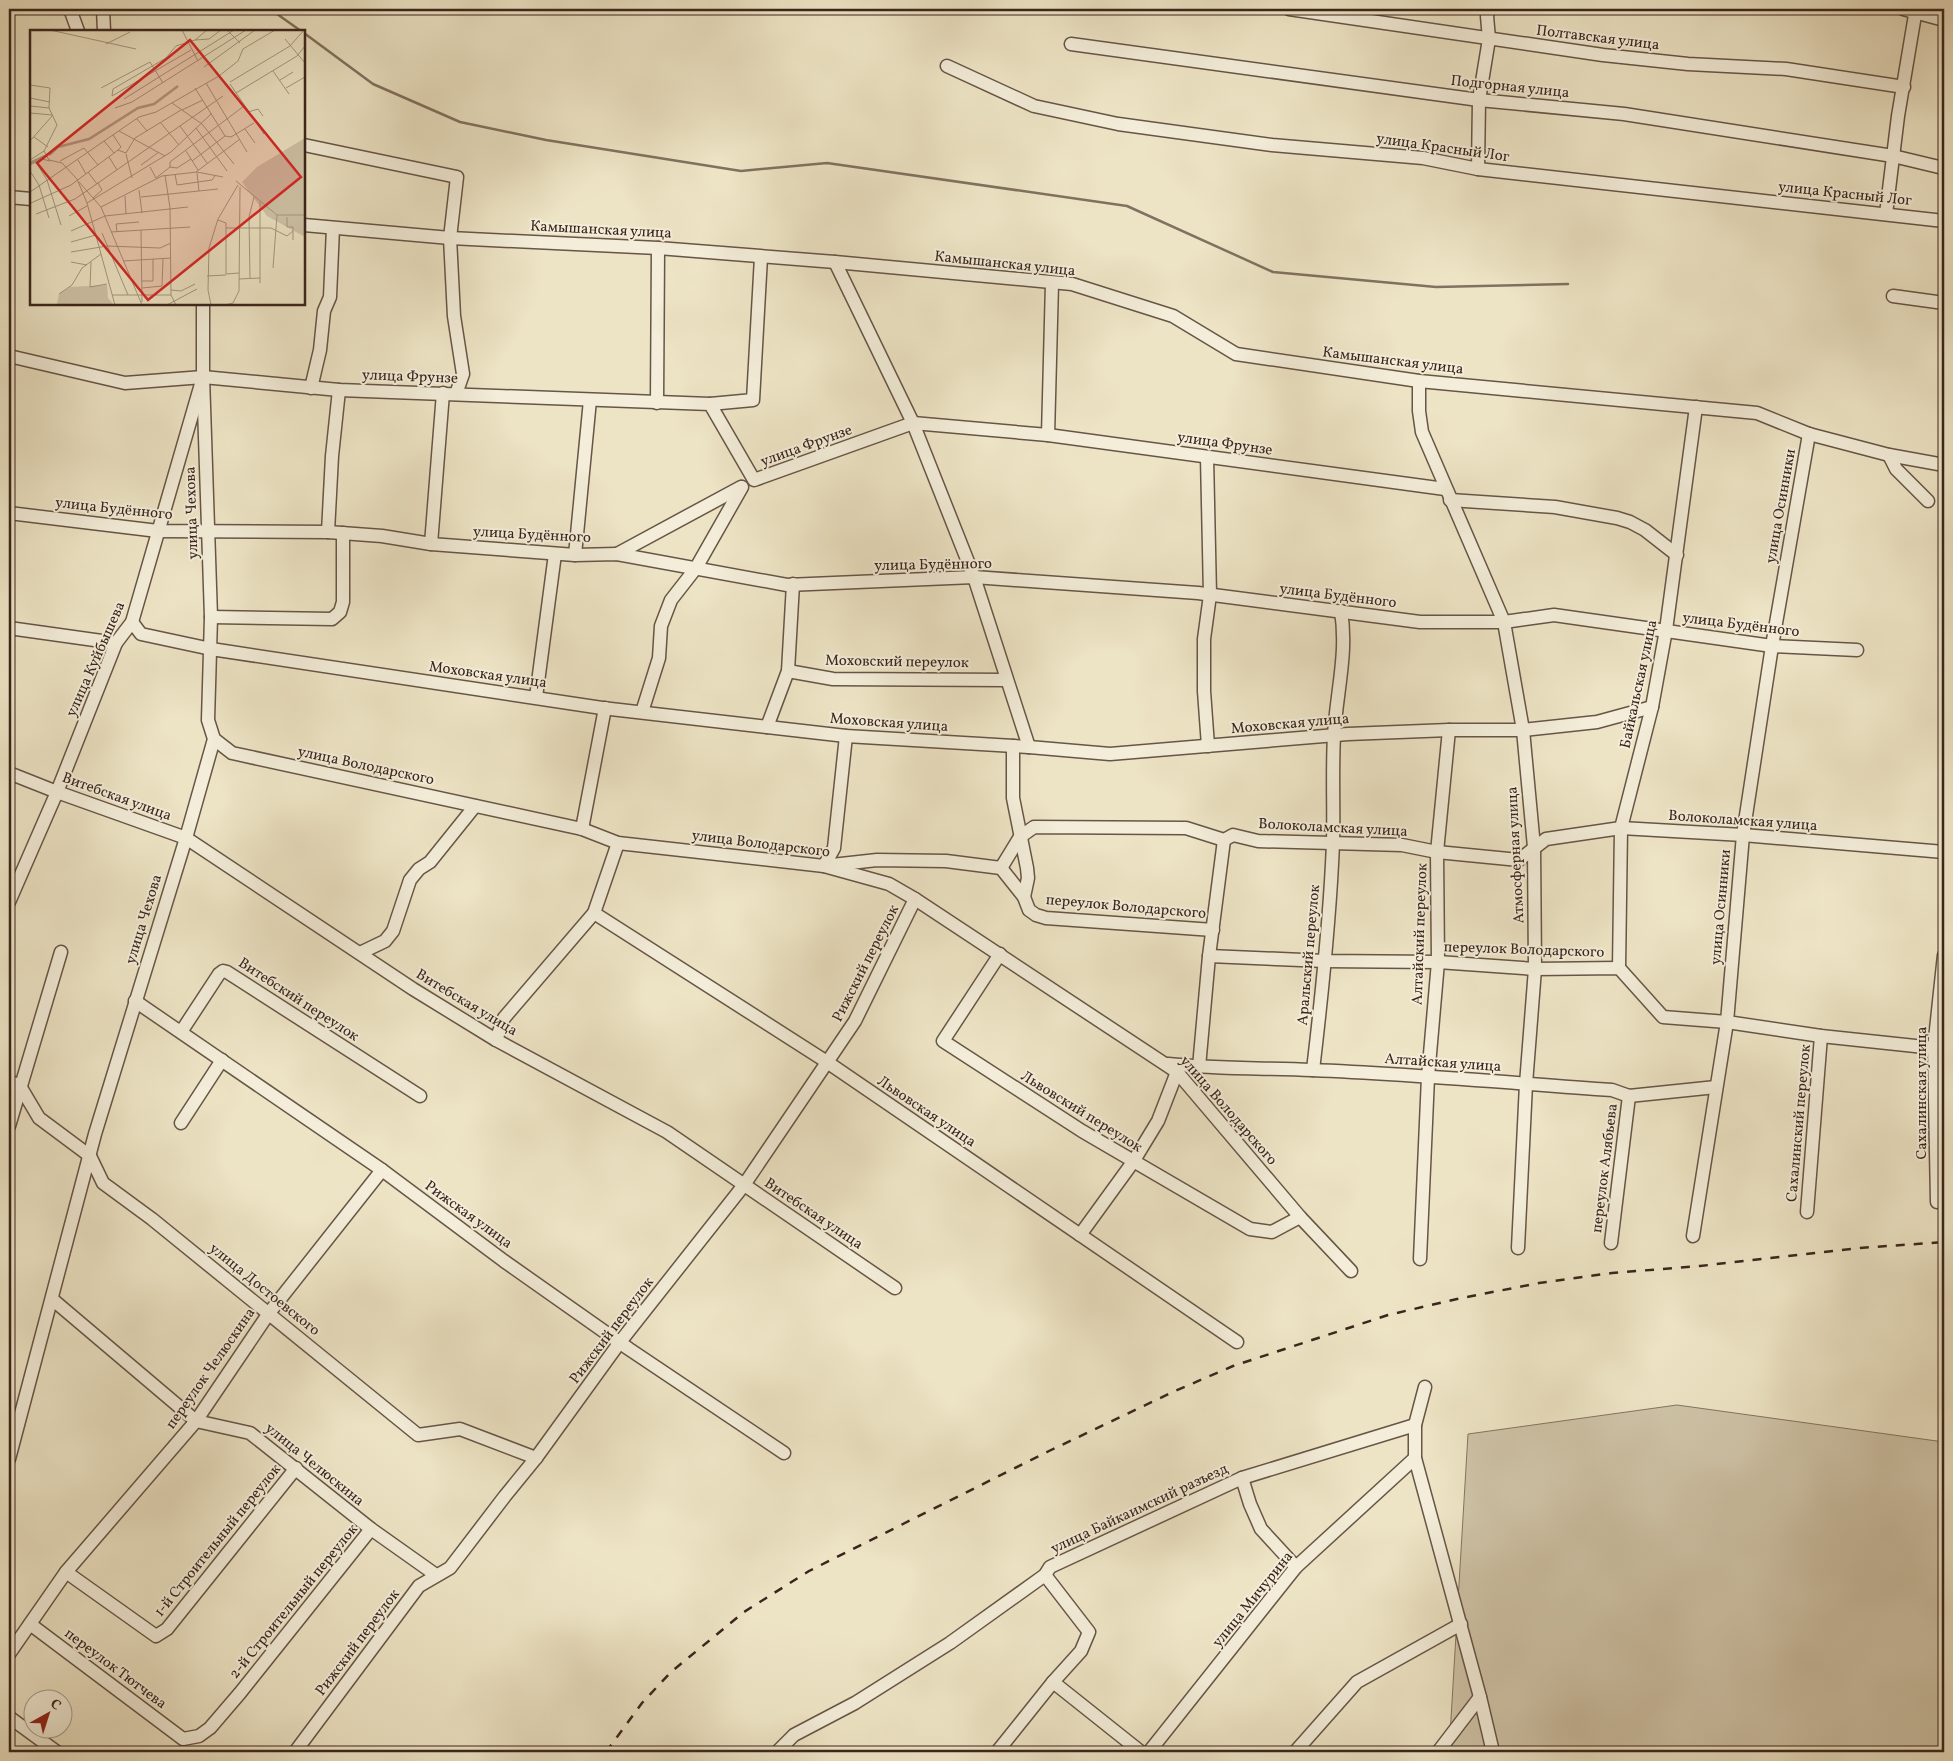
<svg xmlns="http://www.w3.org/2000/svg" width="1953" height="1761" font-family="Vollkorn,serif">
<rect width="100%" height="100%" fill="#ede4c5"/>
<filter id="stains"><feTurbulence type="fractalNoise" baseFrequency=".004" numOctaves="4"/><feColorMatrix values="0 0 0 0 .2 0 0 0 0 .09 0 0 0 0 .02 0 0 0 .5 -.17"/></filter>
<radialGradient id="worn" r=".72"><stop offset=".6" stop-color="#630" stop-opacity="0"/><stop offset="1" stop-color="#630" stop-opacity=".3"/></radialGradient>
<!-- green -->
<polygon fill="#cfc4a8" stroke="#847462" points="1677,1405 1944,1442 1944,1752 1449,1752 1468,1434"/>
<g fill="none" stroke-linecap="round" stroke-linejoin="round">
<!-- stream -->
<g stroke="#817160" stroke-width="2.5">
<polyline points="171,9 203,10 211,9"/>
<polyline points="270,9 301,31"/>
<polyline points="304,33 373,84 460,122 546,140 741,171 827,163 1127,206 1273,272 1436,287 1568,284"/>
</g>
<defs>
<g id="minor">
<polyline points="70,9 78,31"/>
<polyline points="103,9 104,31"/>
<polyline points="1289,9 1603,55 1688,64 1786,69 1904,87"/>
<polyline points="1903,9 1944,20"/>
<polyline points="1071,44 1479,100 1624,114 1893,156 1939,167 1944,167"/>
<polyline points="947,66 1034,106 1118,124 1272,145 1423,158 1478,169 1944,221"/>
<polyline points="304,145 457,177 450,238 454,316 463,374 456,394"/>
<polyline points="1478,169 1479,100 1489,39 1487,16 1489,9"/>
<polyline points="9,197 31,199"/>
<polyline points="1886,214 1898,116 1916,9"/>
<polyline points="304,225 450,238 658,248 835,262 1072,284 1173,316 1236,354 1419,381 1757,413 1809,434 1889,455 1944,465"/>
<polyline points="835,262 913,423 974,577 1029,747"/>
<polyline points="1893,296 1944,303"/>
<polyline points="9,356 125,383 203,377 339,390 710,404 754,480 913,423 1048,435 1445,489"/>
<polyline points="1419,381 1419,411 1422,432 1504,622 1523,730 1534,847 1535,969 1526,1084 1518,1248"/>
<polyline points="311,388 320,350 324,311 330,297 333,228"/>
<polyline points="657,403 658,248"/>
<polyline points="710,404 753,400 761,257"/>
<polyline points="1048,435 1052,283"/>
<polyline points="1889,455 1896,469 1928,501"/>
<polyline points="1207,457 1210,595 1204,639 1204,691 1208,746"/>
<polyline points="1450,500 1555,507 1617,518 1630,522 1645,530 1677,555"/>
<polyline points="9,513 158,531 328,532 382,536 431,544 575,555 617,554 787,585 974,577 1198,593 1420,622 1504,622 1554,615 1772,646 1857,650"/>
<polyline points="328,532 332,456 339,390"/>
<polyline points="431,544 443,393"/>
<polyline points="617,554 741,487"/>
<polyline points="575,555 590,400"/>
<polyline points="211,617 332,619 340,612 343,602 343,533"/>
<polyline points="132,622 141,634 211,649 602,708 846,736 1029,747 1110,754 1348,734 1449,730 1523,730 1597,722 1652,707"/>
<polyline points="9,628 116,643"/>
<polyline points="788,671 833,679 1006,680"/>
<polyline points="536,697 555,554"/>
<polyline points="642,712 659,658 661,626 671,600 696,568 742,487"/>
<polyline points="767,727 788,671 793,584"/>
<polyline points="214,739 232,753 582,829 618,843 824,866 889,884 915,899 1177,1072 1300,1217 1351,1271"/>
<polyline points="1013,746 1013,798 1027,868 1028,878 1024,897"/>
<polyline points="9,773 57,792 186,838 413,989 496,1040 667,1132 895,1288"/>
<polyline points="582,829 605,708"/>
<polyline points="832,865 877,860 946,861 1001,868 1020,837 1034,827 1186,828 1224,840 1233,835 1258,841 1402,845 1437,852 1519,860 1546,839 1621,828 1743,835 1944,852"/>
<polyline points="824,866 834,848 846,736"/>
<polyline points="1001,868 1024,897 1029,910 1036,915 1046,918 1213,930"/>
<polyline points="9,902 57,792 116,643 132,622 203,377 203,304"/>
<polyline points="594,913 827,1062 1237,1342"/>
<polyline points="360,953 385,941 393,931 410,880 419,869 430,862 475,806"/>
<polyline points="1000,954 943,1041 1082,1131 1250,1229 1272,1232 1300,1217"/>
<polyline points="1209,956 1325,961 1438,962 1535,969 1619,968 1663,1017 1727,1022 1821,1036 1934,1048"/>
<polyline points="1619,968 1621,828 1652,707 1666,630 1696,407"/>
<polyline points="135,1001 382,1170 504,1261 629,1349 784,1453"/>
<polyline points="181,1032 219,974 223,971 227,972 420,1096"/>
<polyline points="496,1040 504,1018 594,913 618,843"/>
<path d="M1168 1064C1216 1069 1264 1068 1312 1070 1412 1074 1512 1083 1612 1090L1629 1096 1716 1087"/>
<polyline points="1199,1067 1209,956 1224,840"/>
<path d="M1313 1070C1322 994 1330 919 1333 843 1334 807 1332 772 1334 736 1336 694 1348 654 1341 611"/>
<polyline points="9,1081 20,1086 39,1118 90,1156 103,1183 152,1219 418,1435 460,1429 536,1458"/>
<polyline points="181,1123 222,1060"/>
<polyline points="9,1126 61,952"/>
<polyline points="1937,1202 1934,1048 1944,955"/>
<polyline points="1807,1212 1821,1036"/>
<polyline points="1080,1235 1133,1162 1158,1121 1177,1072"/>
<polyline points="1693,1236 1727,1022 1743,835 1772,646 1809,434"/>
<polyline points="1611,1243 1629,1096"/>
<polyline points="1420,1259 1428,1077 1438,962 1437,852 1449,730"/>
<polyline points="52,1299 196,1421 250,1433 371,1529 436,1575"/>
<polyline points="1425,1387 1415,1425 1415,1458 1480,1697 1493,1752"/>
<polyline points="9,1459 95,1134 186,838 214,739 208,720 211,617 203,377"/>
<polyline points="1242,1478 1250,1504 1261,1529 1296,1567"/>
<polyline points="66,1572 156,1636 167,1629 296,1468"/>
<polyline points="30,1624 183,1739 199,1736 210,1728 240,1693 371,1529"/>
<polyline points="9,1654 66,1572 196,1421 269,1313 382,1170"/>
<polyline points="1053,1682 1141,1752"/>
<polyline points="9,1717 57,1752"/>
<polyline points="295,1752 419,1586 450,1568 505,1496 536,1458 620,1342 744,1185 855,1021 915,899"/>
<polyline points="777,1752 794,1735 855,1703 950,1643 1045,1575 1050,1567 1242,1478 1415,1425"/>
<polyline points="997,1752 1053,1682 1081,1651 1089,1632 1045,1575"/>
<polyline points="1149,1752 1296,1567 1415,1458"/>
<polyline points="1295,1752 1357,1682 1461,1624"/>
<polyline points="1438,1752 1480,1697"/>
</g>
</defs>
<!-- minor casing -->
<use href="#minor" stroke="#675547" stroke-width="15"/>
<!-- minor -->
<use href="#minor" stroke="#f3edd9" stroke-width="12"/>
<!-- rail -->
<polyline stroke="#3a251d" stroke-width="2.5" stroke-dasharray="9 9" stroke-linecap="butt" points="606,1752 642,1703 671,1672 744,1612 809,1571 1049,1451 1175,1391 1233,1366 1388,1315 1457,1299 1539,1283 1612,1273 1700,1266 1860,1248 1944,1242"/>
</g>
<g text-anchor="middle" stroke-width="4" stroke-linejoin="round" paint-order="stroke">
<!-- street labels -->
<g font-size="15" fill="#3a251d" stroke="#f3edd9">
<text transform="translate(1598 37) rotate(7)" y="5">Полтавская улица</text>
<text transform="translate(1510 86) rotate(6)" y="5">Подгорная улица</text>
<text transform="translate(1443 147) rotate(8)" y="5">улица Красный Лог</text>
<text transform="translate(1845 193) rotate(6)" y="5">улица Красный Лог</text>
<text transform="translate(601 229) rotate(3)" y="5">Камышанская улица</text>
<text transform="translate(1005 263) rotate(6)" y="5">Камышанская улица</text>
<text transform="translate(1393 360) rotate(7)" y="5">Камышанская улица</text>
<text transform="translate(410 376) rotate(2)" y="5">улица Фрунзе</text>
<text transform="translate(1225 443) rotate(8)" y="5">улица Фрунзе</text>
<text transform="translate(806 445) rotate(-20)" y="5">улица Фрунзе</text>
<text transform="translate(1780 506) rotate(-80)" y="5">улица Осинники</text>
<text transform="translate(114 508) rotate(6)" y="5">улица Будённого</text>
<text transform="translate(191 513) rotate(-92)" y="5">улица Чехова</text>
<text transform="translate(532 534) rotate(3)" y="5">улица Будённого</text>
<text transform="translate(933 564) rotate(-1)" y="5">улица Будённого</text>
<text transform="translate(1338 595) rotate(7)" y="5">улица Будённого</text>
<text transform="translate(1741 624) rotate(7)" y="5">улица Будённого</text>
<text transform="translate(95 659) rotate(-66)" y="5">улица Куйбышева</text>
<text transform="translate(897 661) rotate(1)" y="5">Моховский переулок</text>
<text transform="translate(488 674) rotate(8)" y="5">Моховская улица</text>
<text transform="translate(1638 684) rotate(-78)" y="5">Байкальская улица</text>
<text transform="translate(889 722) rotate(4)" y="5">Моховская улица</text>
<text transform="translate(1290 723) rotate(-5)" y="5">Моховская улица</text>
<text transform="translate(366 765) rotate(12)" y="5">улица Володарского</text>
<text transform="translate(117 796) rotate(20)" y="5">Витебская улица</text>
<text transform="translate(1743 820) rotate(4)" y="5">Волоколамская улица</text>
<text transform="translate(1333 827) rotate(3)" y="5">Волоколамская улица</text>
<text transform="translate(761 843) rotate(7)" y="5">улица Володарского</text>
<text transform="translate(1515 855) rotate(-93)" y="5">Атмосферная улица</text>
<text transform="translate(1126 906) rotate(5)" y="5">переулок Володарского</text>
<text transform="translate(1720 907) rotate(-85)" y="5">улица Осинники</text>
<text transform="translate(143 919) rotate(-73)" y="5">улица Чехова</text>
<text transform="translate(1419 934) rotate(-88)" y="5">Алтайский переулок</text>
<text transform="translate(1524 949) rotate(2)" y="5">переулок Володарского</text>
<text transform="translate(1308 955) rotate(-85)" y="5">Аральский переулок</text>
<text transform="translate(865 963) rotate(-63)" y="5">Рижский переулок</text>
<text transform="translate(299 999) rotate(33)" y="5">Витебский переулок</text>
<text transform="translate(467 1002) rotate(31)" y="5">Витебская улица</text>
<text transform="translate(1443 1062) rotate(4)" y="5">Алтайская улица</text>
<text transform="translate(1921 1093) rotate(-90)" y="5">Сахалинская улица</text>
<text transform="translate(1229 1110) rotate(49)" y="5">улица Володарского</text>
<text transform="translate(927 1111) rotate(34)" y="5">Львовская улица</text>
<text transform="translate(1082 1111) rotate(32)" y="5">Львовский переулок</text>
<text transform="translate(1798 1123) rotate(-85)" y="5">Сахалинский переулок</text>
<text transform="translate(1604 1168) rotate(-83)" y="5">переулок Алябьева</text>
<text transform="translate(814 1213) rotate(34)" y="5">Витебская улица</text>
<text transform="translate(469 1214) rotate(36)" y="5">Рижская улица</text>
<text transform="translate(265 1289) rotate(39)" y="5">улица Достоевского</text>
<text transform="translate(611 1330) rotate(-53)" y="5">Рижский переулок</text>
<text transform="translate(210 1368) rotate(-55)" y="5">переулок Челюскина</text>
<text transform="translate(315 1464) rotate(39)" y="5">улица Челюскина</text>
<text transform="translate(1139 1508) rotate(-25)" y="5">улица Байкаимский разъезд</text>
<text transform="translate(217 1540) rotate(-51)" y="5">1-й Строительный переулок</text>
<text transform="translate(1252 1599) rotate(-51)" y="5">улица Мичурина</text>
<text transform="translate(293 1601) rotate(-51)" y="5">2-й Строительный переулок</text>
<text transform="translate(357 1642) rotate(-53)" y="5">Рижский переулок</text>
<text transform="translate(116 1668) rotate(37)" y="5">переулок Тютчева</text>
</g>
</g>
<!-- overview -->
<g transform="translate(30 30)">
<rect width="275" height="275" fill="#ede4c5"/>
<path d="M275 108V207L237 186 212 152 227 137ZM77 255 78 268 84 275 27 274 29 264 40 257Z" fill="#cfc4a8"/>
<path fill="none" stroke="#b0a38c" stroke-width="2.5" d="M19 125 28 117 59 109 108 78 124 74 148 56M0 133 15 126"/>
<path fill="none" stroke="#a59882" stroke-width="1" d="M20 0 106 19M152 0 168 31M197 0 210 13M255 9 275 33M165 10 179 9 191 0M76 14 100 2M161 20 82 66 83 59 136 28 146 16 165 10 177 0M174 37 225 0M243 41 259 64M250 50 263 42M200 52 260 16 274 0M176 53 217 122M200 54 234 104M0 55 20 58 19 78 27 95 14 121 0 130M71 58 120 32 133 53M165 58 195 106M256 58 275 47M206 63 267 26 275 16M0 68 20 72M94 69 204 0M142 73 172 94 204 134M0 76 19 78M85 78 102 72 216 0M152 80 173 70M218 82 228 79 233 86M0 83 22 85M107 89 117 101M130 92 149 115M150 96 177 133M166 98 197 141M215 99 225 113M89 101 135 126M83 105 91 117 88 120M4 107 18 117M0 111 23 85M74 111 84 123M14 121 19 130 32 133 47 149 57 173 85 275M156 121 168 140M96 124 102 148M79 127 87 140M48 130 56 144M30 131 54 118 68 135M162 131 195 106 201 107 224 93M6 132 17 150 31 195M0 135 12 129 20 131M111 135 129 122M120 137 126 148 140 137V132L214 76M140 137 147 138 161 129M0 141 9 155 19 188M58 142 67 154M166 142 210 109M167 143 169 161M145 144 147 155 182 150 185 146M135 145 140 178 141 265 146 275M206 151 247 185H275M49 152 71 177 112 275M109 160 112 183M0 162 109 87 126 82 189 46 208 31 213 19 245 0M95 166 96 184M111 167 188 159M63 168 72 160 68 153M1 173 41 155 88 120 96 123 105 108 151 80M57 173 141 122 181 84M71 177 132 146 167 142 193 147M6 184 45 169 193 66M39 186 57 176M257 187V197H263V210M188 190 196 193V244L209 243M196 198H241L257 206 263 201M111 200 112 272M41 201 75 186 158 177M81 202 160 197M87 202 86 194 109 192M72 203 98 265M41 212 66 205M41 222 77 216 130 218 141 213M93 231 141 228M41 232 57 235M61 232 60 257 77 254M243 238 247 185M177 246 196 245M220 248 219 187 224 167M209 249 230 248M112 251H123V229M230 253V172M112 258 132 256 133 229M141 260 151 261 165 254M29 264 42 255 52 238 71 224M82 265H141M137 275 167 259M181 275 178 260 179 218 188 189 208 155M195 275 203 273 209 261 210 157"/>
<path fill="#d62828" fill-opacity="0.15" stroke="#d62828" stroke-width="2.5" d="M160 10 271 147 118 270 7 133Z"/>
<rect width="275" height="275" fill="none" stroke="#3a251d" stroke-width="2.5"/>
</g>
<!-- margin -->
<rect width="1953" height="1761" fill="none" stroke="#ede4c5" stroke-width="30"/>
<rect x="10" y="10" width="1933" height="1741" fill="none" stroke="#3a251d" stroke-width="2.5"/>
<rect x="15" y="15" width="1923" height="1731" fill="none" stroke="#3a251d"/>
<!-- north arrow -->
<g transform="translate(48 1714) rotate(39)"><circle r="24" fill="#f3edd9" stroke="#a99d8e"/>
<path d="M0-4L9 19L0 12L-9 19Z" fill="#8f2418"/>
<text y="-8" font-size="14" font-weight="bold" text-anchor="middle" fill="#3a251d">С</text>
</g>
<rect width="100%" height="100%" filter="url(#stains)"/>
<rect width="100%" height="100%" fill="url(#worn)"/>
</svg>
